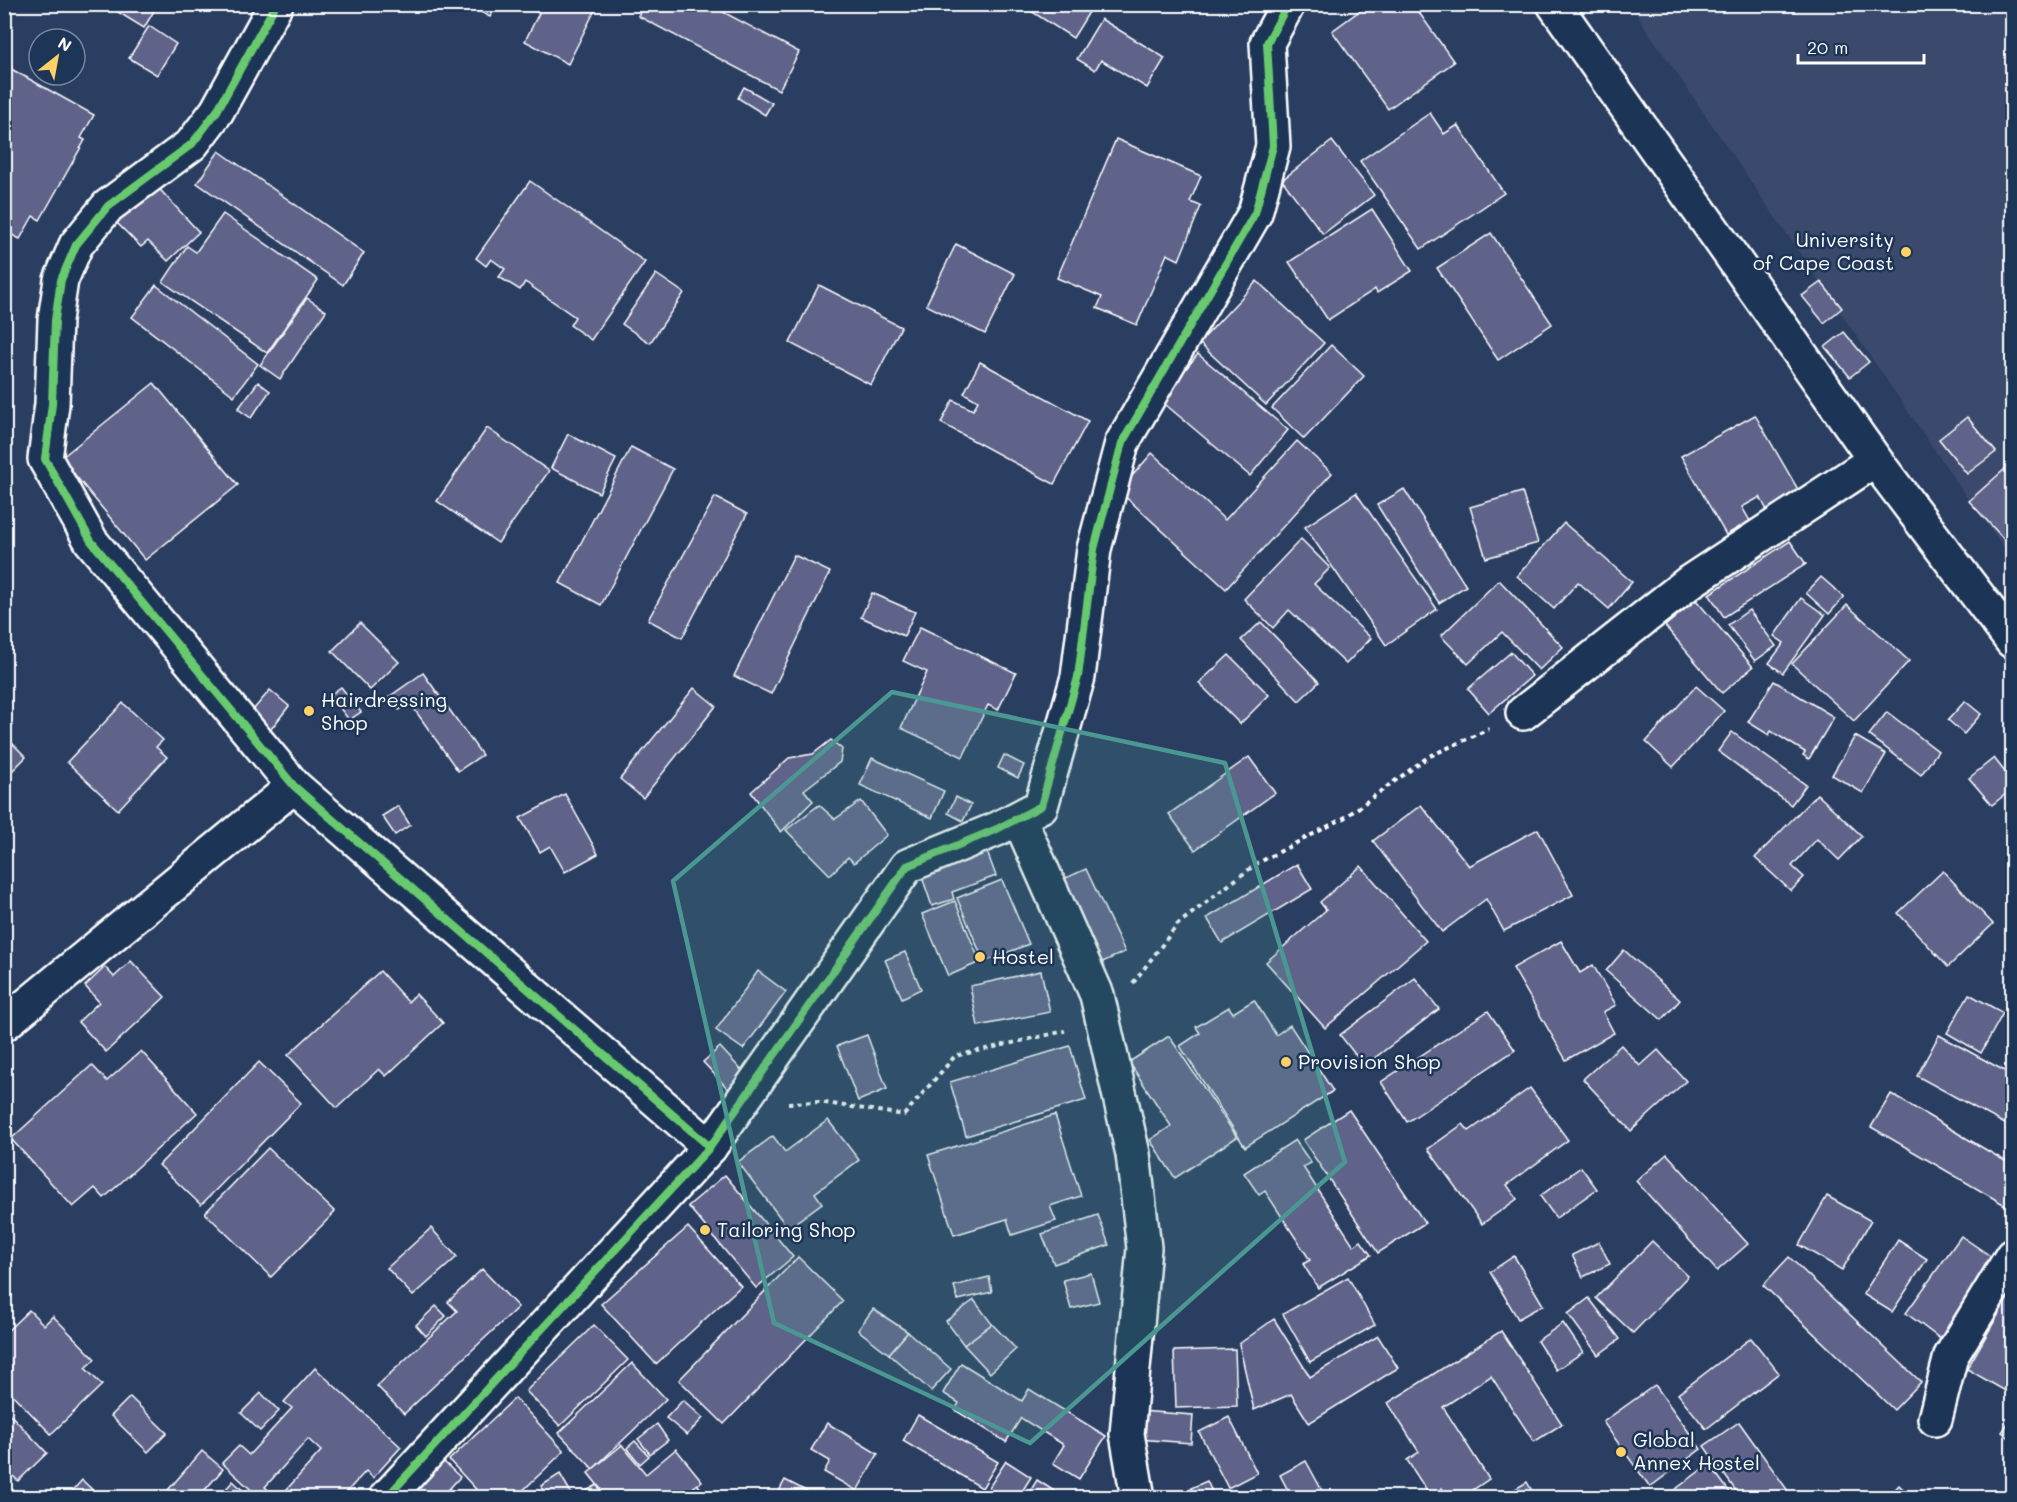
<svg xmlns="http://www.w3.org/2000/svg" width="2017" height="1502" font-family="Mali,sans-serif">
<rect width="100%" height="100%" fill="#2a3e61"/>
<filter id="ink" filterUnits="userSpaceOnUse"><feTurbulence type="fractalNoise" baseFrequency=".0167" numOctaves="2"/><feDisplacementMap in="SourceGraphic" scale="12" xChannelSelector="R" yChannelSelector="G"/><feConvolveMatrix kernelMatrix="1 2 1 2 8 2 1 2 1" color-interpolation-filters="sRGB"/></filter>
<g filter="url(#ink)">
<!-- built -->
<polygon fill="#3a496d" points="1630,5 2012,5 2012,558 1968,499"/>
<!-- building -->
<g fill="#5e648a" stroke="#fff" stroke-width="1.5">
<polygon points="105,4 158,4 144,28"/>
<polygon points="466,4 496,4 490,17"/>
<polygon points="523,4 598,4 568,64 525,41 539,13"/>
<polygon points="644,4 708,4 799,52 779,90 638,16"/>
<polygon points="1020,4 1094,4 1073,38"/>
<polygon points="1369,4 1413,4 1454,62 1388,109 1332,31"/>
<polygon points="1101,19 1165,58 1147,88 1101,60 1095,70 1077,59"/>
<polygon points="149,26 176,44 157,75 129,58"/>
<polygon points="4,65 94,115 81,138 85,140 40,220 33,216 20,239 4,231"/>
<polygon points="744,87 772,103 765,115 738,98"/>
<polygon points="1430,113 1444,134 1458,125 1504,193 1421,249 1360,161"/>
<polygon points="1116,139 1201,176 1190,202 1201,206 1179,260 1167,254 1137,325 1097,308 1102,297 1057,278"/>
<polygon points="1332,141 1374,195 1323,234 1282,180"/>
<polygon points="219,151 364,253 343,285 197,183"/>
<polygon points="152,181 199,232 168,261 148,241 141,247 113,219"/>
<polygon points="530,181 645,262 591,340 570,325 575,317 525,282 520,290 499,277 505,269 491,259 486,266 476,258"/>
<polygon points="1372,209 1412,271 1377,293 1375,289 1328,320 1289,262"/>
<polygon points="223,214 318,280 267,353 163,282 187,246 196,252"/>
<polygon points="1491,233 1552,324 1498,360 1437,268"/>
<polygon points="956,244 1015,274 985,334 926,305"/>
<polygon points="656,274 684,293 650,343 622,324"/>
<polygon points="1257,281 1324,343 1266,405 1199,343"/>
<polygon points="1821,282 1842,308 1824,323 1802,296"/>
<polygon points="156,285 258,364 234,396 132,317"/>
<polygon points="819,285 901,327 871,385 790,343"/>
<polygon points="307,298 326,311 280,379 260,365"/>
<polygon points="1844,332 1869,362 1850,377 1825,347"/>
<polygon points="1331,345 1364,376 1304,439 1272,408"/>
<polygon points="1198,354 1288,430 1250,476 1160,400"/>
<polygon points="980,362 1088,421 1054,484 941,423 953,400 973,410 978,401 964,393"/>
<polygon points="258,382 270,391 251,418 238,409"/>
<polygon points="154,383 238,485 145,560 61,458"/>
<polygon points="1755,415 1800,493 1768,512 1760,497 1742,507 1750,521 1726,535 1681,456"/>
<polygon points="1967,417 1996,452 1967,474 1939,439"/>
<polygon points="487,428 549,471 498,543 437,501"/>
<polygon points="568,434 616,459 599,493 551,468"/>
<polygon points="1297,441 1332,473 1226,589 1119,491 1152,453 1225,520"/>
<polygon points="631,447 673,469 601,605 560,583"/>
<polygon points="2006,468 2012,476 2012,548 1969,501"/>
<polygon points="1404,489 1466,586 1439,603 1377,505"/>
<polygon points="1522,492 1538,543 1486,558 1470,507"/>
<polygon points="1356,493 1437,609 1386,645 1305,527"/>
<polygon points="715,497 747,514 682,638 648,620"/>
<polygon points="1564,523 1632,582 1609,609 1578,582 1554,609 1517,576"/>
<polygon points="1301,539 1330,568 1314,584 1371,638 1346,664 1289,610 1273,628 1244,599"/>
<polygon points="1790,541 1806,564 1724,617 1709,594"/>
<polygon points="794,555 830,572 771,694 734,676"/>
<polygon points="1821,577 1844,597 1829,614 1806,593"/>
<polygon points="1499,580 1563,647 1539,670 1502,632 1468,664 1441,636"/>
<polygon points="872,593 915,612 904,636 861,617"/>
<polygon points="1801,598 1825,615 1783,673 1769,663 1784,643 1774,636"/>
<polygon points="1696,600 1753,667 1722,693 1665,626"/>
<polygon points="1847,605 1909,661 1854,721 1792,664"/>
<polygon points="1749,610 1776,646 1755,661 1728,625"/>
<polygon points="1261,622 1319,682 1299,701 1241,640"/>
<polygon points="360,623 399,662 370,690 332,651"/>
<polygon points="920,627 1016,673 998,710 988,705 963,757 901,728 927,672 903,661"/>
<polygon points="1511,652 1532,676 1489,713 1468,689"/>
<polygon points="1229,655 1269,695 1240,724 1199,683"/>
<polygon points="423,673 482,755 458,771 410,703 399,710 389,697"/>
<polygon points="1774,681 1834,717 1809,759 1803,755 1805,752 1771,731 1769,735 1748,722"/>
<polygon points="1696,686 1724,711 1673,767 1646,742"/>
<polygon points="341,687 361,712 349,720 330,695"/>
<polygon points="694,688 716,706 643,798 620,779"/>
<polygon points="270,690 289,706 268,733 248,716"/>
<polygon points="1965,701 1981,714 1964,734 1948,720"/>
<polygon points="123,703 163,740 156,747 167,757 118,810 67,762"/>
<polygon points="1887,712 1938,751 1921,775 1869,735"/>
<polygon points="1732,732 1806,785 1791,805 1718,751"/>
<polygon points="4,735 26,757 4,779"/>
<polygon points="1855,736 1886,754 1863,793 1832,775"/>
<polygon points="831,740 842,749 840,762 804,790 813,801 781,832 751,792 789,758 813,754"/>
<polygon points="1004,755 1024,765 1018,778 998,768"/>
<polygon points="1249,757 1275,793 1195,850 1169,814"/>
<polygon points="872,758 944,791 932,818 860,785"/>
<polygon points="1994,758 2012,781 2012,789 1992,805 1969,778"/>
<polygon points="565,794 598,854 565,872 550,846 540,852 520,818"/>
<polygon points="1817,794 1862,836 1839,860 1817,839 1792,866 1804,877 1791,891 1755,858"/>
<polygon points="956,797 971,805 963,821 948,813"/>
<polygon points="861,801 887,835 854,863 848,857 830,875 786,830 819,805 835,819"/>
<polygon points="1421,805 1469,866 1538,829 1573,895 1504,931 1486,899 1442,932 1373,841"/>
<polygon points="398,806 410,825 395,835 382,816"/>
<polygon points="986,849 996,876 952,892 954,899 932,906 920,871"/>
<polygon points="1297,864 1312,889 1222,943 1207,918"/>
<polygon points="1361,866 1426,941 1325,1028 1266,962 1326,910 1320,902"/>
<polygon points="1086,869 1125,952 1098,964 1059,881"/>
<polygon points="1943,871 1993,924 1948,967 1898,913"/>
<polygon points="1002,880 1029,944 984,962 957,898"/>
<polygon points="955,901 980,962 948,976 922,914"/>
<polygon points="1561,941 1580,973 1593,965 1616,1005 1603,1012 1614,1033 1566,1060 1513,968"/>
<polygon points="1624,950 1680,1000 1662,1020 1606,971"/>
<polygon points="905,952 921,989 902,998 885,960"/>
<polygon points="131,961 165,997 106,1052 78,1022 99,1002 85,986 105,967 114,977"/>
<polygon points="380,971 408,1002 416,994 443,1023 386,1076 379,1069 337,1108 288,1055"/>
<polygon points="758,971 786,992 743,1049 716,1030"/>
<polygon points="1041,971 1050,1012 978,1026 970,986"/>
<polygon points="1415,978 1439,1009 1364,1066 1340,1035"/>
<polygon points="1969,994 2003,1013 1981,1053 1947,1033"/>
<polygon points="1254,1000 1276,1035 1290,1025 1333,1091 1245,1147 1180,1046 1200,1033 1196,1027 1229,1007 1233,1013"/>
<polygon points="1488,1011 1515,1050 1407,1122 1381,1082"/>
<polygon points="867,1035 887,1089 858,1101 837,1046"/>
<polygon points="1939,1035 2012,1075 2012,1128 1917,1076"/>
<polygon points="1169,1036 1237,1137 1175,1178 1150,1140 1171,1126 1129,1062"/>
<polygon points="1621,1045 1640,1066 1658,1050 1686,1081 1631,1131 1583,1079"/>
<polygon points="1070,1046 1086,1100 966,1136 950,1082"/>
<polygon points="720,1047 745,1074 728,1089 703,1062"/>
<polygon points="141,1051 197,1113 104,1198 95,1188 73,1207 11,1139 92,1065 107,1081"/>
<polygon points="259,1062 301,1103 201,1205 159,1165"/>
<polygon points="1530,1088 1568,1140 1507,1185 1517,1199 1482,1224 1428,1149 1463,1124 1469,1131"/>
<polygon points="1891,1094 2012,1165 2010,1208 1871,1127"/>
<polygon points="1349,1110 1425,1223 1378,1253 1303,1140"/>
<polygon points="1055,1115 1081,1196 1050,1206 1056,1221 1012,1235 1007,1219 954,1235 928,1155"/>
<polygon points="828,1120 859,1160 815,1193 822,1203 788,1228 738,1162 773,1136 785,1152"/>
<polygon points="1295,1140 1311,1163 1303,1167 1354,1246 1361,1241 1371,1255 1318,1288 1303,1264 1310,1260 1265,1191 1259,1195 1244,1173"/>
<polygon points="268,1148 335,1212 271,1277 205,1213"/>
<polygon points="1667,1154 1748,1244 1717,1271 1636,1181"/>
<polygon points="1581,1167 1597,1189 1556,1218 1540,1196"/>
<polygon points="725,1175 793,1257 756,1288 688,1206"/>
<polygon points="1827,1196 1871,1221 1842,1270 1799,1245"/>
<polygon points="1098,1215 1109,1245 1054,1264 1042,1234"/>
<polygon points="688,1227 741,1286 656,1364 601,1304"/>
<polygon points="431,1228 457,1257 413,1296 387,1268"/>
<polygon points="1961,1236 1999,1262 1943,1341 1906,1313"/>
<polygon points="1898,1240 1927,1259 1892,1312 1863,1294"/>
<polygon points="1652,1241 1688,1276 1633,1333 1596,1298"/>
<polygon points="1599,1242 1610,1264 1583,1277 1572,1255"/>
<polygon points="1514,1256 1543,1305 1518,1319 1490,1272"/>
<polygon points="798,1257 843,1301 724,1424 679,1380"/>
<polygon points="1789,1257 1921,1382 1894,1410 1763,1285"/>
<polygon points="482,1269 518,1307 404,1414 377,1386 457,1311 448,1302"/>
<polygon points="1091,1273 1099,1302 1071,1309 1063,1280"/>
<polygon points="989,1277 992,1292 958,1300 954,1286"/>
<polygon points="1348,1277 1375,1325 1310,1362 1283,1314"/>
<polygon points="2012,1291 2012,1384 2007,1392 1967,1369"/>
<polygon points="1589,1298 1620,1339 1598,1355 1568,1314"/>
<polygon points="974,1300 992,1324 964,1345 946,1321"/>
<polygon points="436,1306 446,1316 426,1336 416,1325"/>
<polygon points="873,1309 908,1332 889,1354 858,1330"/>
<polygon points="29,1310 44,1325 53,1316 95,1359 85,1368 102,1385 51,1434 4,1386 4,1334"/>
<polygon points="1274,1319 1310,1377 1378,1336 1398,1368 1309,1423 1291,1394 1254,1410 1239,1344"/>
<polygon points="1563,1323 1583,1352 1556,1370 1537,1341"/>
<polygon points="992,1324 1016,1349 990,1373 964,1345"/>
<polygon points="594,1325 628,1360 560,1426 526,1391"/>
<polygon points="1501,1331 1562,1424 1534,1442 1491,1376 1443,1407 1489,1479 1461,1498 1449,1498 1442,1488 1430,1496 1407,1460 1419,1452 1388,1403"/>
<polygon points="908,1332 951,1369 931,1391 889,1354"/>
<polygon points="1751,1338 1779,1373 1706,1429 1678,1394"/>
<polygon points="1235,1349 1237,1406 1176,1408 1174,1351"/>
<polygon points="632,1363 666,1399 593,1469 559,1433"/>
<polygon points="961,1363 1022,1401 1029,1389 1106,1436 1079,1479 1053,1463 1064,1445 1021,1418 1006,1442 955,1410 959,1403 943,1393"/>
<polygon points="315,1368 401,1447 373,1478 366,1471 341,1498 279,1498 321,1451 308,1439 265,1487 277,1498 260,1498 222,1463 239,1446 249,1455 292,1408 284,1402"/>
<polygon points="1655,1385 1701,1449 1650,1487 1603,1422"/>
<polygon points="261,1393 279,1411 260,1431 241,1413"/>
<polygon points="130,1397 167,1433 148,1452 111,1416"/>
<polygon points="515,1398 564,1451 515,1498 484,1498 449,1460"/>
<polygon points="683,1400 703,1418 687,1435 666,1418"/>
<polygon points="4,1408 47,1453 18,1481 4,1467"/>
<polygon points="1140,1411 1193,1415 1191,1443 1138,1439"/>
<polygon points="918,1415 998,1462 982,1488 903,1441"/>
<polygon points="1229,1417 1257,1473 1228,1488 1199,1432"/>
<polygon points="2012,1417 2012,1440 2002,1432"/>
<polygon points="1739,1422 1793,1498 1741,1498 1704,1446"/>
<polygon points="827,1423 878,1454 857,1491 824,1472 830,1461 811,1450"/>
<polygon points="657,1424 668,1440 650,1454 638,1439"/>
<polygon points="635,1441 649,1456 640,1464 627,1448"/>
<polygon points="622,1445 646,1474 676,1449 702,1481 682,1498 608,1498 588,1473"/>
<polygon points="202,1451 223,1469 198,1498 161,1498"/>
<polygon points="443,1461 460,1477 441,1498 407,1498"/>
<polygon points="1006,1461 1031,1477 1018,1498 982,1498"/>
<polygon points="1306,1461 1326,1498 1292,1498 1280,1475"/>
<polygon points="1709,1464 1734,1498 1664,1498"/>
<polygon points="560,1474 574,1498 548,1498 541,1486"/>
<polygon points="82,1480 101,1498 66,1498"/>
<polygon points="785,1480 810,1493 808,1498 785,1498 778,1493"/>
<polygon points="1037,1480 1065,1498 1026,1498"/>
<polygon points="233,1481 251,1498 218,1498"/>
<polygon points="1207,1481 1215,1498 1196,1498 1191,1488"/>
<polygon points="1527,1482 1536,1498 1500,1498"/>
<polygon points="697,1484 709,1498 682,1498"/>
<polygon points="597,1485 604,1498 578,1498 577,1496"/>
<polygon points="1899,1485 1912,1498 1887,1498"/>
</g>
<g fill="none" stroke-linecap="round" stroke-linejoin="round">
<defs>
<g id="street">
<polyline points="276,4 217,111 192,144 108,206 76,245 61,280 55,320 52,404 45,459 91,541 294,786 710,1147"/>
<polyline points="1554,4 1875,460 2012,641"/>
<polyline points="1523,713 1691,581 1875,460"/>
<polyline points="1019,818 1097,995 1133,1154 1144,1248 1127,1434 1138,1498"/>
<polyline points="4,1024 294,786"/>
<polyline points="1935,1419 1951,1356 2012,1256"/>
<polyline points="386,1498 710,1147 907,866 997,829 1041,806 1078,677 1094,549 1122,443 1255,213 1273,146 1267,43 1288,4"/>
</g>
</defs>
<!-- street casing -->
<use href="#street" stroke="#fff" stroke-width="38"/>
<!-- path -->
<g stroke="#fff" stroke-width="4" stroke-dasharray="4.5 4.5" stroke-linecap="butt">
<polyline points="1133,983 1178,924 1256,864 1344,818 1428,757 1489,729"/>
<polyline points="788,1103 819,1102 904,1115 955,1056 1065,1031"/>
</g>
<!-- street -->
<use href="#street" stroke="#1d3557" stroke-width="33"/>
<defs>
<g id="cycleway">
<polyline points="276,4 217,111 192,144 108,206 76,245 61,280 55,320 52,404 45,459 91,541 294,786 710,1147"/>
<polyline points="386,1498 710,1147 907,866 997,829 1041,806 1078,677 1094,549 1122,443 1255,213 1273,146 1267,43 1288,4"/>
</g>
</defs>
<!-- cycleway casing -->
<use href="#cycleway" stroke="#1d3557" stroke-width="11"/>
<!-- cycleway -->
<use href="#cycleway" stroke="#67ca6e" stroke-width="8"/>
</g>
</g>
<!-- marked area -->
<path fill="#4b9892" fill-opacity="0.2" stroke="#4b9892" stroke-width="4.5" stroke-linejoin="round" d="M892 692 1225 763 1345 1162 1030 1443 774 1323 673 881Z"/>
<!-- markers -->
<g fill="#ffd166" stroke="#1d3557" stroke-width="2">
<circle cx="1906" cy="252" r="6"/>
<circle cx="309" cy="711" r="6"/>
<circle cx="980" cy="957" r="6"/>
<circle cx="1286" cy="1062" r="6"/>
<circle cx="705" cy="1230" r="6"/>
<circle cx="1621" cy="1452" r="6"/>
</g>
<g text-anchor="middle" stroke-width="5" stroke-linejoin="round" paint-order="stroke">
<!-- poi labels -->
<g font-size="20" fill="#fff" stroke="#1d3557" text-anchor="start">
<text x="1894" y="247" text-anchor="end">University<tspan x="1894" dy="23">of Cape Coast</tspan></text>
<text x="321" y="707">Hairdressing<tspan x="321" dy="23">Shop</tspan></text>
<text x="992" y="964">Hostel</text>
<text x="1298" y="1069">Provision Shop</text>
<text x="717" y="1237">Tailoring Shop</text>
<text x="1633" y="1447">Global<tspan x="1633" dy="23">Annex Hostel</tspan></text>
</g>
</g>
<!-- margin -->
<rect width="2017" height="1502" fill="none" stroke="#1d3557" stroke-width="24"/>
<rect x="12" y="12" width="1993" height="1478" fill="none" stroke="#fff" stroke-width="2" filter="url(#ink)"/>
<!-- north arrow -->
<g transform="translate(57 57) rotate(31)"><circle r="28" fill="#1d3557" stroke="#77869a" stroke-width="1.5"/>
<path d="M0-4.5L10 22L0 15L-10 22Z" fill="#ffd166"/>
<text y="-9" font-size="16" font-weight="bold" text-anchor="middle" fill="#ffffff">N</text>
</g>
<!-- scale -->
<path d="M1798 54v9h126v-9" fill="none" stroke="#ffffff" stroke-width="3"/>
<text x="1807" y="54" font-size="18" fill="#ffffff" stroke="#1d3557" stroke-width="4.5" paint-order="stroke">20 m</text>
</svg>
